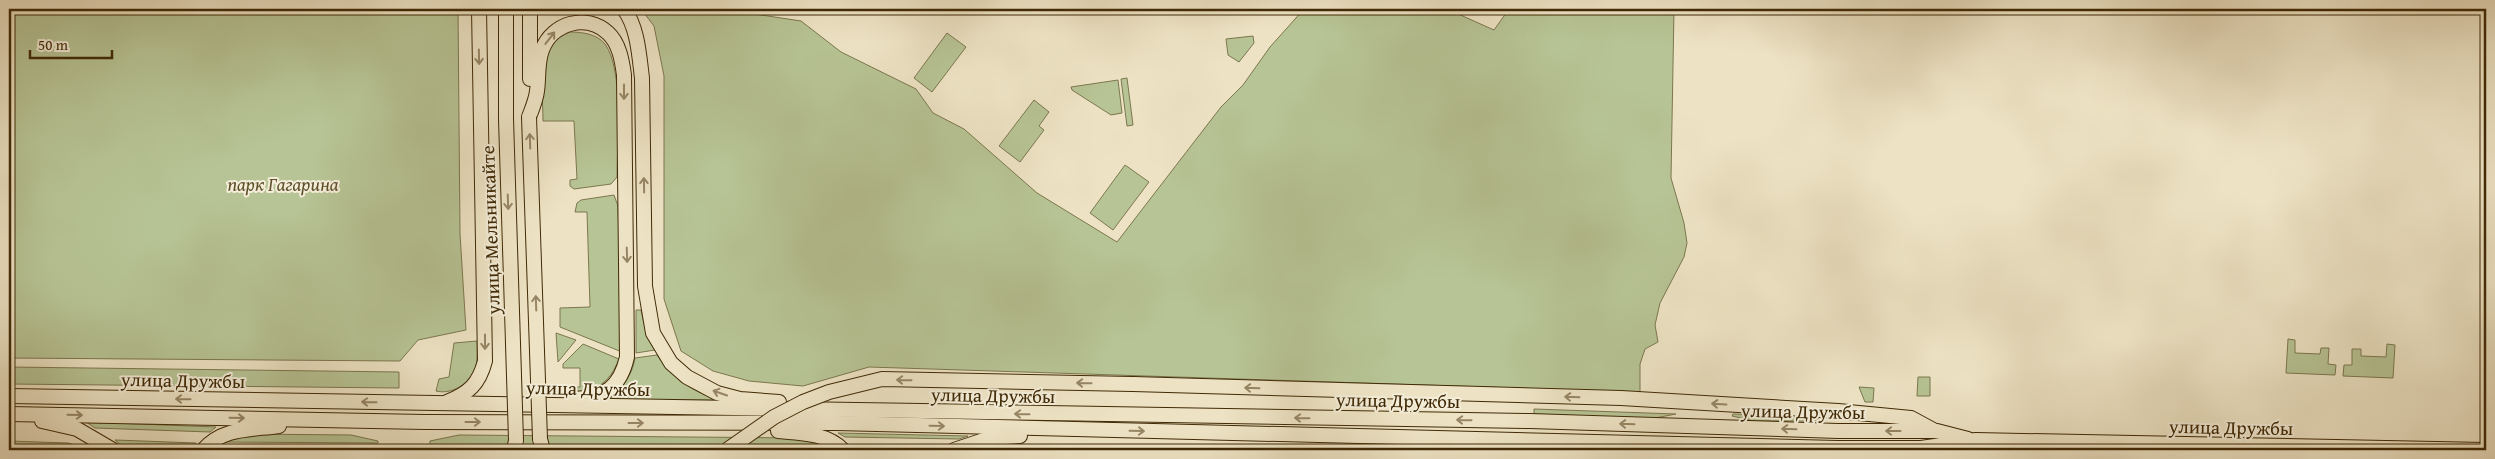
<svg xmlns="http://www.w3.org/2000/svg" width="2495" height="459" font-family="'Gentium Book Plus',serif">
<rect width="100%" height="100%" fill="#ede3c4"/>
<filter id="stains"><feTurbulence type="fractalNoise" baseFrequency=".004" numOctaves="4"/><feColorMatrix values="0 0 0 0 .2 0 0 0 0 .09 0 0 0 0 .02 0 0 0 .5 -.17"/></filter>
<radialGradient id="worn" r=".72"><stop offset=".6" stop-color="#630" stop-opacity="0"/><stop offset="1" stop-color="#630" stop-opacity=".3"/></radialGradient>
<!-- green -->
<g fill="#b7c495" stroke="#7c774e">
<polygon points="9,9 458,9 460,234 466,330 418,340 400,361 9,358"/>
<polygon points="641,9 739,9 748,13 801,21 841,52 916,89 933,113 964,129 1037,193 1117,242 1221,107 1243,85 1270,47 1304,9 1447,9 1494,30 1509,9 1674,9 1671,178 1684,223 1687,243 1684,257 1660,303 1655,325 1658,342 1645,349 1640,364 1640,392 869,367 803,386 749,381 713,371 681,351 664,299 664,76 654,26"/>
<path d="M570 32C582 32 597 34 605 44 624 70 617 144 617 177L611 184 574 189 570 186V180L577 179 574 121H543C543 102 539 66 548 49 552 41 562 36 570 32Z"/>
<polygon points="947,33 966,47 932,92 914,78"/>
<polygon points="1253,36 1254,43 1239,62 1228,55 1226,39"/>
<polygon points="1127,78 1133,125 1127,126 1121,79"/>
<polygon points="1118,80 1122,113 1111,115 1072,90 1071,87"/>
<polygon points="1034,100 1049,112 1039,126 1044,130 1020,162 999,146"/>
<polygon points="1125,165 1149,182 1113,230 1090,213"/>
<polygon points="614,195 618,206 622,352 560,327 560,308 590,307 587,212 575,212 577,203 581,200"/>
<polygon points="636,310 641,310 645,328 655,350 636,353"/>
<polygon points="556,333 576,340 558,362"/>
<polygon points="2288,339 2295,340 2295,353 2320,354 2321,348 2329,348 2328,364 2336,365 2335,375 2286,373"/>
<path d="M477 341C477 350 478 361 475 369 470 384 451 395 436 391L439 379 449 377 454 343Z"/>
<path d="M583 344 619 359C606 392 588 391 556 395L555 388 580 387V368H563V364Z"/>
<polygon points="2387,344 2395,345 2393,378 2343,376 2344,365 2352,365 2352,349 2361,349 2361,356 2386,357"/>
<path d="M657 355C673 378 692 392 719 400H606C621 389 632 377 635 358Z"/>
<polygon points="9,367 399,372 399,388 9,384"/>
<polygon points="1918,377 1930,377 1930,396 1917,396"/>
<polygon points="1859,387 1874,388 1873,402 1865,402"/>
<polygon points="1534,409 1676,414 1650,419 1534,414"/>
<polygon points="1733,414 1820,417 1815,421 1754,421 1732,416"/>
<polygon points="86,422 216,427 210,432 95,428"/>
<polygon points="838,433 968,436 959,439 845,437"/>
<polygon points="246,434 351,435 378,441 378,443 223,442"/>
<polygon points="459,435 803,438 831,447 430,445 430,441"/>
<polygon points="115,440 196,443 193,450 127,450"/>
<polygon points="9,441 68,443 91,450 9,450"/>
</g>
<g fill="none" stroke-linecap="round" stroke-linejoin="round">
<defs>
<g id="major">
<path d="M624 9C638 28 639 55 642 78L645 286 653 333 671 363 687 377 717 393 740 399 779 402"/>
<polyline points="530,79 530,9"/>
<path d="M529 117C532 109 536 100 537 91 539 78 537 63 542 50 552 23 586 13 608 33 619 43 622 60 624 75L627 357C620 388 604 398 573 399"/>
<polyline points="506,119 506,9"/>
<polyline points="1133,384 1621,398 1838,411 1911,418 1935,431"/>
<polyline points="9,396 1530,421 1838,431 1937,431 1968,439"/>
<path d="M447 402C469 393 479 384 485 361L479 9"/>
<polyline points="9,414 425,422 836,423 1838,448 1921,448 1976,440 2486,450"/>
<polyline points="42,421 77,429 113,450"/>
<path d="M778 431C800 433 827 433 843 450"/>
<polyline points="540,439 543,450"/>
<path d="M203 450C223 427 251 430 279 426"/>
<polyline points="514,450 516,440"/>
<polyline points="954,450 990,438 1020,436"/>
</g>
</defs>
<!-- major casing -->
<use href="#major" stroke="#402a06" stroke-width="16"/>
<!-- major -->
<use href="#major" stroke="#ede3c4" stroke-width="14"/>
<defs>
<g id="major-bridge">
<polyline points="529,117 540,439"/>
<polyline points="506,119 516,440"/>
<polyline points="727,450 774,417 803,402 829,392 882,379 1133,384"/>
</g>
</defs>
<!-- major-bridge casing -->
<use href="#major-bridge" stroke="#402a06" stroke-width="16" stroke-linecap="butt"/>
<!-- major-bridge -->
<use href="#major-bridge" stroke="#ede3c4" stroke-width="14"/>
</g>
<!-- one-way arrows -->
<defs><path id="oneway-shaft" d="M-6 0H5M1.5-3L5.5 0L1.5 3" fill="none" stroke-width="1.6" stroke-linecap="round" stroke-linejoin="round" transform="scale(1.25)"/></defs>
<g stroke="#968665">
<use href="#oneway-shaft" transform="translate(550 38) rotate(-52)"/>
<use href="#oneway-shaft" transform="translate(479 57) rotate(89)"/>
<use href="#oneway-shaft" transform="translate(624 92) rotate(90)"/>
<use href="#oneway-shaft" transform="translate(530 141) rotate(-92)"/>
<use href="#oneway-shaft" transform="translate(644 185) rotate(-91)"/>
<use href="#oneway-shaft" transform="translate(508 202) rotate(88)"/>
<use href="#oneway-shaft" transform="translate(627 255) rotate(88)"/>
<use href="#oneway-shaft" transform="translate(536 303) rotate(-92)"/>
<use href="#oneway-shaft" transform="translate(485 342) rotate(90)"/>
<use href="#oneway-shaft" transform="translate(904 380) rotate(-179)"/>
<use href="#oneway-shaft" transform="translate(1084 383) rotate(-179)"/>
<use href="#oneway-shaft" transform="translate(1252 388) rotate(-178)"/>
<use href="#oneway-shaft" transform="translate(720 393) rotate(-161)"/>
<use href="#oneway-shaft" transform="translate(1572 397) rotate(-178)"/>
<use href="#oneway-shaft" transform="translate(183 399) rotate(-179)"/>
<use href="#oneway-shaft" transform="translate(369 402) rotate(-179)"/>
<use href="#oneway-shaft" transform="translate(1719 404) rotate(-177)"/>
<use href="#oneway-shaft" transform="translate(1022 414) rotate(-179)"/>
<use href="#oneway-shaft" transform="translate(75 415) rotate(1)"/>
<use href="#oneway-shaft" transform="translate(237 418) rotate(1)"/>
<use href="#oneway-shaft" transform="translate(1302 418) rotate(-179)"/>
<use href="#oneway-shaft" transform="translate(1464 420) rotate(-179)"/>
<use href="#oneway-shaft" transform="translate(473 422)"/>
<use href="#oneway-shaft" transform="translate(636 423)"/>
<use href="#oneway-shaft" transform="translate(1627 424) rotate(-178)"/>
<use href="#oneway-shaft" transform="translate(937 426) rotate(1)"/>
<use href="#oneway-shaft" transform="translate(1789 429) rotate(-178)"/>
<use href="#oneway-shaft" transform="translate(1137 431) rotate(1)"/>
<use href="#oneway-shaft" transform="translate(1893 431) rotate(-180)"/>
</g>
<g text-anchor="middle" stroke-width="4" stroke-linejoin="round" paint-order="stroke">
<!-- park labels -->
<g font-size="19" font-style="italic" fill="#5e502a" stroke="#f3edd9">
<text x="283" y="191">парк Гагарина</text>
</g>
<!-- street labels -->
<g font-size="19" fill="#402a06" stroke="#f3edd9">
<text transform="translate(490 230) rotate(-92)" y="7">улица Мельникайте</text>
<text transform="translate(183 380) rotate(1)" y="7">улица Дружбы</text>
<text transform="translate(588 388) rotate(1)" y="7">улица Дружбы</text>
<text transform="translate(993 395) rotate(1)" y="7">улица Дружбы</text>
<text transform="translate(1398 400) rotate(1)" y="7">улица Дружбы</text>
<text transform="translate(1803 411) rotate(1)" y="7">улица Дружбы</text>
<text transform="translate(2231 427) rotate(1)" y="7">улица Дружбы</text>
</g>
</g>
<!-- margin -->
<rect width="2495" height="459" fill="none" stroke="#ede3c4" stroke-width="30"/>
<rect x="10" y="10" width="2475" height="439" fill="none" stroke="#402a06" stroke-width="2.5"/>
<rect x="15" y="15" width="2465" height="429" fill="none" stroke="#402a06"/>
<!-- scale -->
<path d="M30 50v8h82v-8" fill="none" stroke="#402a06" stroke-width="2.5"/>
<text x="38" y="50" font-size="15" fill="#402a06" stroke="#f3edd9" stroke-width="4" paint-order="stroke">50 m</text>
<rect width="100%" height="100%" filter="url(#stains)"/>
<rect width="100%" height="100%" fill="url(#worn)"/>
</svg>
